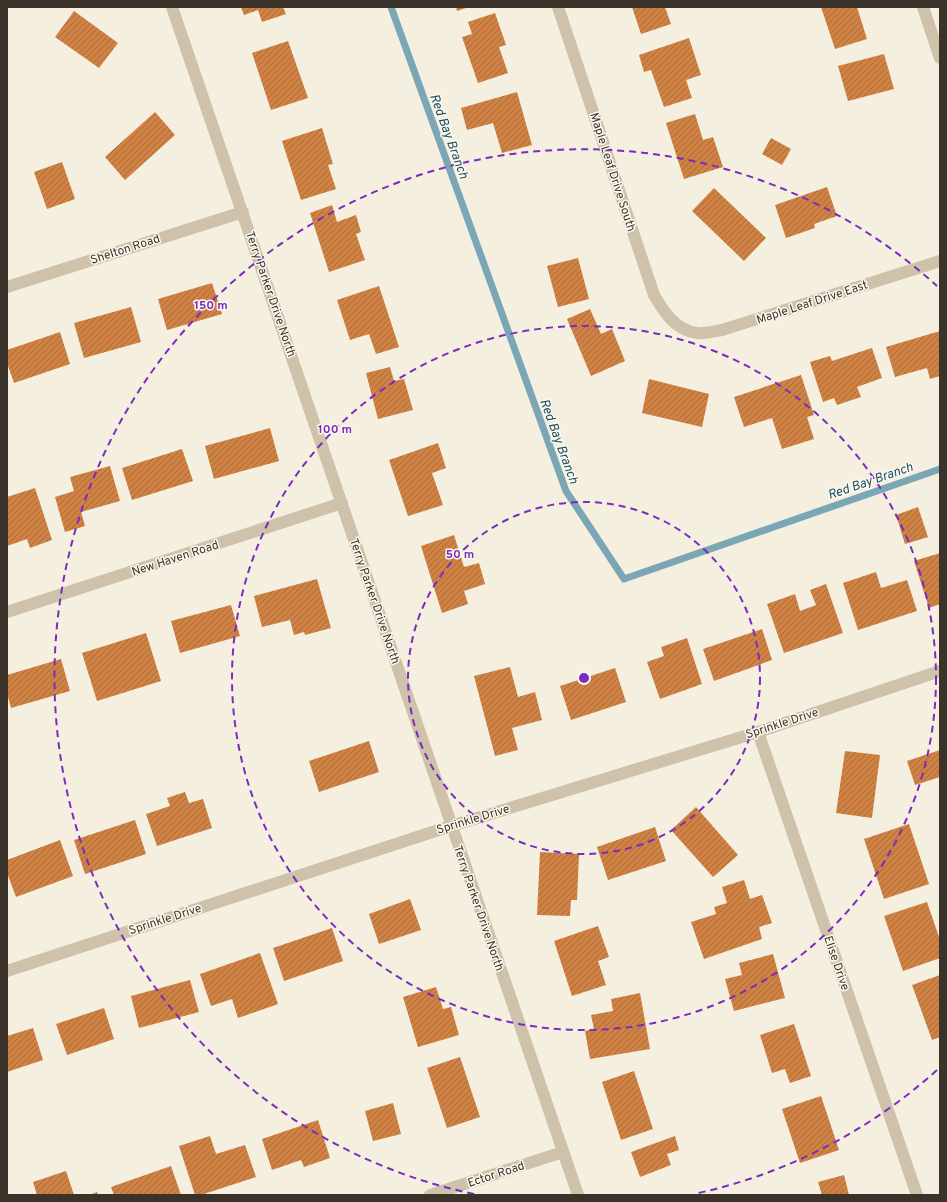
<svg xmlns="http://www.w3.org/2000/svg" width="947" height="1202" font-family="Overpass,sans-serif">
<defs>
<pattern id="building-hatch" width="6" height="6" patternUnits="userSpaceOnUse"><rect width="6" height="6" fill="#cf8243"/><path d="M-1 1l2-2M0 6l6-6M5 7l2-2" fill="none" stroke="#a96b38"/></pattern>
</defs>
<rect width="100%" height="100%" fill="#f5efdf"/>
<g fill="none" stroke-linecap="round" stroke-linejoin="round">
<!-- stream -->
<polyline stroke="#7ba6b5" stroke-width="7" points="391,7 566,491 624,579 940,469"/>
</g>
<!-- building -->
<g fill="url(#building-hatch)">
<polygon points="241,7 283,7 286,14 262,22 258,10 244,15"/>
<polygon points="456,7 469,7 457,11"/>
<polygon points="632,7 665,7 671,24 641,34"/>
<polygon points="821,7 857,7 867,39 835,49"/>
<polygon points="74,11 118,43 99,68 55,37"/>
<polygon points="495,13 506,45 499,47 508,73 478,83 462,37 472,34 468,22"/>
<polygon points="689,38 701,75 686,80 692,98 664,107 651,70 644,72 639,55"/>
<polygon points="288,41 308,98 271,110 252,53"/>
<polygon points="884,54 894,89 848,101 838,66"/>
<polygon points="517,92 532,145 502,153 493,123 467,130 461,108"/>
<polygon points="155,112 175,135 125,180 105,157"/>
<polygon points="695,114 703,140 713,137 723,167 684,179 666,123"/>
<polygon points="322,128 333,164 328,165 336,189 301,200 282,141"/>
<polygon points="771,138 791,149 782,165 762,154"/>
<polygon points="62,162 75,199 47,209 34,172"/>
<polygon points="827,187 837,216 814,224 815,228 786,238 775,205"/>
<polygon points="714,188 766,238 744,261 692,211"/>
<polygon points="332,205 337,222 356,215 361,232 356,234 365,260 329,272 310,213"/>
<polygon points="578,258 589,299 558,307 547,266"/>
<polygon points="212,283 222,314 167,330 158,299"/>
<polygon points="379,286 399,347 376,354 369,334 350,340 337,300"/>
<polygon points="131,307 141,342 84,358 74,323"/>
<polygon points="590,309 601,334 612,329 625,361 591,376 567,319"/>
<polygon points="940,331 940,376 930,379 927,368 895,377 886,347"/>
<polygon points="60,332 70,364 14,383 7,363 7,350"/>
<polygon points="872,348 882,378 857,387 861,397 837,405 834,398 823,402 810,362 830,356 832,361"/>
<polygon points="390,367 394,381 404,379 413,410 378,419 366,373"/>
<polygon points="801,375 814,415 807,417 814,439 782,449 772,418 744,427 734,397"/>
<polygon points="649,379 709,394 702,427 642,413"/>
<polygon points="270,428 279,461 214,479 205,446"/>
<polygon points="438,443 446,468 432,473 443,505 408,516 389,460"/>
<polygon points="182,449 193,481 132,500 122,468"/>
<polygon points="110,466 120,501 81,512 85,526 65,532 55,497 74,491 70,477"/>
<polygon points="35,488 52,540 30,548 27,539 7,546 7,497"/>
<polygon points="918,507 928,537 905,544 896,515"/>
<polygon points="454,535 464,567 479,563 485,584 464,591 468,604 442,613 421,546"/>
<polygon points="940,553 940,604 929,608 914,561"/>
<polygon points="876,572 881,588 907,580 917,611 858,630 843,583"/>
<polygon points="317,579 331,628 305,635 304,632 294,635 290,620 262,627 254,596"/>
<polygon points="826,584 843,633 784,653 767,604 795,594 800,611 816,605 810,590"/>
<polygon points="231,605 240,636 180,653 171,621"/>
<polygon points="762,629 772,660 714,681 703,649"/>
<polygon points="146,633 161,681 97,701 82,653"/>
<polygon points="687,638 702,684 660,699 647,662 664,656 661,647"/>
<polygon points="61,659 70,691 11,708 7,693 7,675"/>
<polygon points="510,667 518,697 535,692 542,720 512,728 518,750 495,756 474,676"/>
<polygon points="615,668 626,702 571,720 560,686"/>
<polygon points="369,741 379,772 319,792 309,761"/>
<polygon points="940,750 940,777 915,785 907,761"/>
<polygon points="845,751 880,755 872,818 836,813"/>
<polygon points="185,792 189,803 203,799 212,828 157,846 146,814 170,806 167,798"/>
<polygon points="696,807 738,855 713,877 671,830"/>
<polygon points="135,820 146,854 85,874 74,840"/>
<polygon points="909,824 929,884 884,899 864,839"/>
<polygon points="655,827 666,861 608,880 597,847"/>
<polygon points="60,840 73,876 16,897 7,873 7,860"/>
<polygon points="540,852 579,854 577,900 571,900 570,916 537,915"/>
<polygon points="744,880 750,899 762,895 772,923 759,927 762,939 704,959 691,922 716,914 714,907 727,903 722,887"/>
<polygon points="410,899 421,930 379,944 369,914"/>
<polygon points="927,902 940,940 940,958 903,971 884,916"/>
<polygon points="598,926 609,957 598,961 606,985 572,996 554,941"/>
<polygon points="332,928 343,961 284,981 273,948"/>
<polygon points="260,953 278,1004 238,1018 232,999 211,1006 200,974"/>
<polygon points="773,954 785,998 734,1011 725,979 742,975 739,963"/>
<polygon points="940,975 940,1037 932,1040 912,985"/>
<polygon points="190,980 199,1012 139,1028 131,996"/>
<polygon points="436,987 443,1009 451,1007 459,1035 418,1047 403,997"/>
<polygon points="640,993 650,1049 590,1059 585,1031 594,1029 591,1015 613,1011 611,999"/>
<polygon points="104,1008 114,1039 67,1055 56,1024"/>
<polygon points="794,1024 811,1076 790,1083 785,1069 772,1073 760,1035"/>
<polygon points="33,1028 43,1060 7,1072 7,1036"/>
<polygon points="460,1057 480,1117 447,1128 427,1068"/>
<polygon points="634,1071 653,1129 621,1140 602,1082"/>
<polygon points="821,1096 839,1150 800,1163 782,1109"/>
<polygon points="393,1103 401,1134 373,1141 365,1111"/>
<polygon points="318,1120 330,1158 304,1167 301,1160 272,1170 262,1139"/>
<polygon points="210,1136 216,1154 245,1145 256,1177 201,1195 195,1195 179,1146"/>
<polygon points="675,1136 679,1150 667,1154 671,1165 640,1177 631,1152"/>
<polygon points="171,1166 181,1195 114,1195 111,1187"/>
<polygon points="66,1171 74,1195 37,1195 33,1182"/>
<polygon points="844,1175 849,1195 822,1195 818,1182"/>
<polygon points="97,1192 98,1195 89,1195"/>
</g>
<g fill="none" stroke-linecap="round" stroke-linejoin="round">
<!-- minor -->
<g stroke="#cfc2aa" stroke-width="12">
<polyline points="172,7 578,1195"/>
<path d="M558 7 654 295C664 312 675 330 697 333 705 334 715 331 722 330L940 261"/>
<polyline points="923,7 940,58"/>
<polyline points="7,287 243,212"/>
<polyline points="7,612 342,503"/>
<polyline points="758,732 917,1195"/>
<polyline points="7,971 451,826 758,732 940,671"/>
<polyline points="430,1195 563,1152"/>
</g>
</g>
<!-- distance rings -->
<g fill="none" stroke="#7b2cbf" stroke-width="2" stroke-dasharray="7 5">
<circle cx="584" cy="678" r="176"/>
<circle cx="584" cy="678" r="352"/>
<path d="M937 1070A528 528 0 0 1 694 1194M474 1194A528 528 0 1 1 937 286"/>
</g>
<g text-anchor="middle" stroke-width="3" stroke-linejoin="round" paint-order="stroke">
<!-- street labels -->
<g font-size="12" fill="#3b332a" stroke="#fcf8ed">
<text transform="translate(613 172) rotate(72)" y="4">Maple Leaf Drive South</text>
<text transform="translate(125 249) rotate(-18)" y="4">Shelton Road</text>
<text transform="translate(271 294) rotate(71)" y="4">Terry Parker Drive North</text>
<text transform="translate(812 302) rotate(-18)" y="4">Maple Leaf Drive East</text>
<text transform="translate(175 558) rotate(-18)" y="4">New Haven Road</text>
<text transform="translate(375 601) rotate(71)" y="4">Terry Parker Drive North</text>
<text transform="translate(782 723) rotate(-18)" y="4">Sprinkle Drive</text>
<text transform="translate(473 819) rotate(-17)" y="4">Sprinkle Drive</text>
<text transform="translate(479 908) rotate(71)" y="4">Terry Parker Drive North</text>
<text transform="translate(165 919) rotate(-18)" y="4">Sprinkle Drive</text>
<text transform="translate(837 963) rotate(71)" y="4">Elise Drive</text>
<text transform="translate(496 1174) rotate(-18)" y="4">Ector Road</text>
</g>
<!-- water labels -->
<g font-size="13" font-style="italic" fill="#1b4e61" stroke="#fcf8ed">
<text transform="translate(450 136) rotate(70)" y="5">Red Bay Branch</text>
<text transform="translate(560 441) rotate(70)" y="5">Red Bay Branch</text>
<text transform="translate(870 480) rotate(-19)" y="5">Red Bay Branch</text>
</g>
</g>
<circle cx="584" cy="678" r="6" fill="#7b2cbf" stroke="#fcf8ed" stroke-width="2"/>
<g font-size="12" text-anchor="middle" font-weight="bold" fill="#7b2cbf" stroke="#fcf8ed" stroke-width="3" stroke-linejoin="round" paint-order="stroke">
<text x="211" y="309">150 m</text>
<text x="335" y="433">100 m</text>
<text x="460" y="558">50 m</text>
</g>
<!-- border -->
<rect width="947" height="1202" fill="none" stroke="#3b332a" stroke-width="16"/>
</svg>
